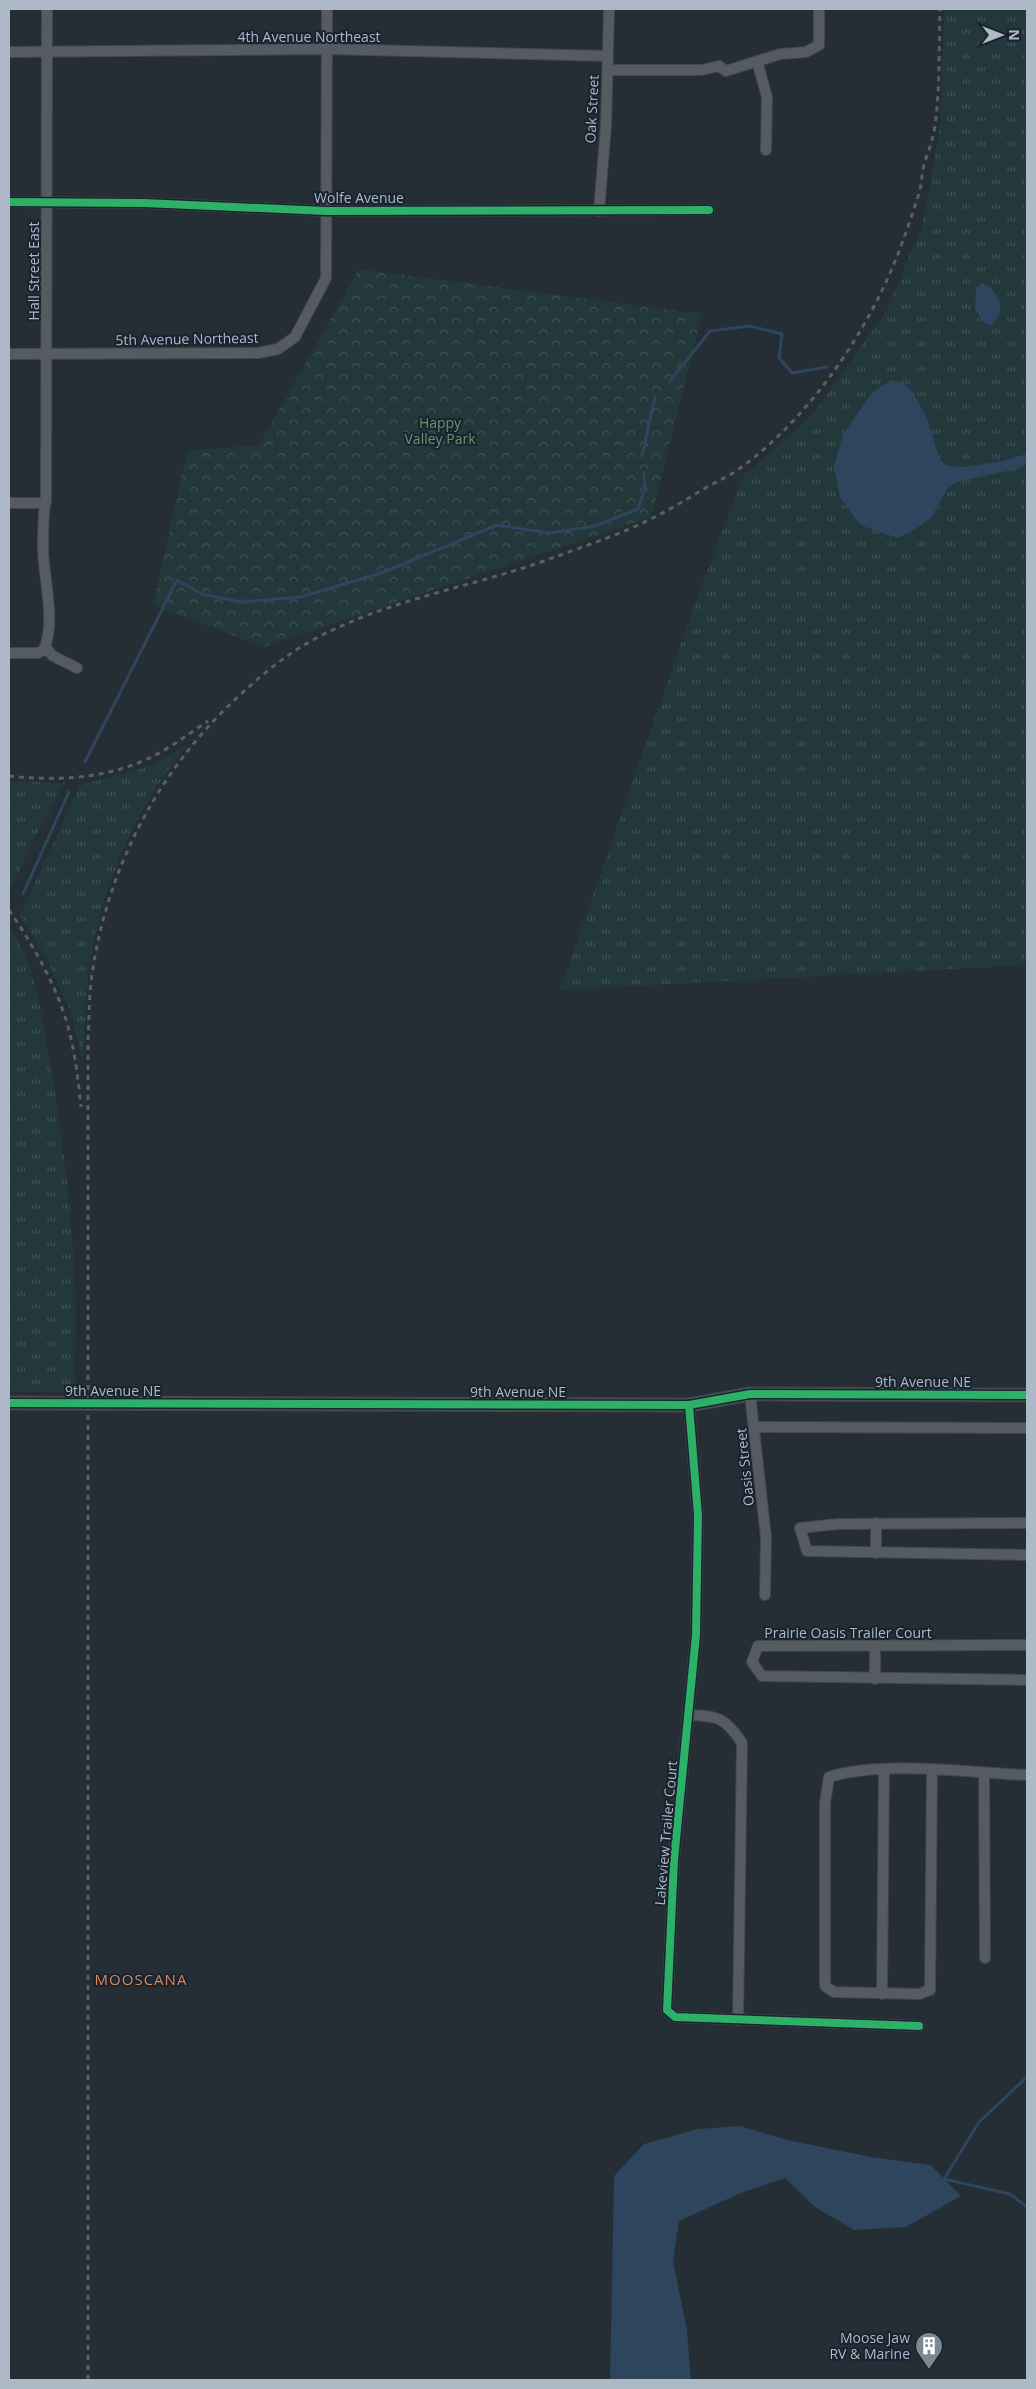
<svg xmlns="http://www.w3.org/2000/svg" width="1036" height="2389" font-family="'Open Sans',sans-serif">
<defs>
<pattern id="grass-tufts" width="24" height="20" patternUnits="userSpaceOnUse" patternTransform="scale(1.25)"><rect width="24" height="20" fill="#22383b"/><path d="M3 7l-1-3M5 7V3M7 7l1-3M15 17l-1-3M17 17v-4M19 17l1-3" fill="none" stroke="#405356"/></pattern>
<pattern id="forest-crowns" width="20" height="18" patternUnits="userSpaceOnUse" patternTransform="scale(1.25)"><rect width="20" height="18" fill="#22383b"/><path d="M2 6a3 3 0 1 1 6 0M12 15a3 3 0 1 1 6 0" fill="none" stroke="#405356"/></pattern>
</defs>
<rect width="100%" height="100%" fill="#252d35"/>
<!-- grass -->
<g fill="url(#grass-tufts)">
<polygon points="944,9 1027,9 1027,965 560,990 695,603 743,476 812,416 888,308 922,226 940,127"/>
<path d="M186 746C135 810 103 883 90 963 85 996 85 1030 83 1062L70 1010 47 960 20 915 80 785 144 768Z"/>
<polygon points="9,781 65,783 38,832 9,891"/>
<path d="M10 929C36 963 40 1010 48 1051 60 1121 70 1192 74 1263 77 1303 75 1344 75 1385L74 1389 70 1392H9Z"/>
</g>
<!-- forest -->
<polygon fill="url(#forest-crowns)" points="359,269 702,314 651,517 264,647 153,605 187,451 259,445"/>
<!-- water -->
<g fill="#2e455e">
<path d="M982 283C999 290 1008 312 991 325L984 323 975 309 976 288Z"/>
<polygon points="891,380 902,382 913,392 928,420 939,458 947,466 965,467 1002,461 1027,454 1027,464 1017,469 957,482 947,489 931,518 914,530 898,538 865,527 857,521 840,497 834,466 843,434 872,393"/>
<polygon points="740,2126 787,2140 871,2157 931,2165 961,2196 906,2227 854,2230 815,2207 785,2178 741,2193 679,2221 673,2261 687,2330 691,2380 610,2380 614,2176 644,2144 698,2129"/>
</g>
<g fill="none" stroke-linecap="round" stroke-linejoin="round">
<!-- stream -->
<g stroke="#2e455e" stroke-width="3">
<polyline points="669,382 710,331 750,326 782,334 779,358 792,373 827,367"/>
<polyline points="642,456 655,397"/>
<polyline points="85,762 177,580 202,594 241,602 301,597 384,572 497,525 550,533 595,526 638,509 645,488 644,474"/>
<polyline points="23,894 69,792"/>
<polyline points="1027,2077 979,2122 944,2179 1010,2194 1027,2207"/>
</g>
<defs>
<g id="minor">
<polyline points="9,52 326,49 608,56"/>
<polyline points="757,61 767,97 766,150"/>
<polyline points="609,70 702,70 719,66 726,71 780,54 806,52 819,45 819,9"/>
<polyline points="9,202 144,203 326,211 709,210"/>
<polyline points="599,211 606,125 609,9"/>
<polyline points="9,354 258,353 278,349 295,337 326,278 327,9"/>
<polyline points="9,503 46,503 47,9"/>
<polyline points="45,647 53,656 77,668"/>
<path d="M9 653H38L44 650C56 620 44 581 43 550 43 534 43 518 45 503"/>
<polyline points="750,1394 766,1537 765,1595"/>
<polyline points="689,1405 698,1515 696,1635 674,1860 667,2010 675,2017 919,2026"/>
<polyline points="755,1427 1027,1428"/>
<polyline points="876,1523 876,1553"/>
<polyline points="1027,1523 838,1524 800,1528 807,1551 1027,1555"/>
<polyline points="1027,1645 758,1646 752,1662 762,1676 1027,1680"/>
<polyline points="875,1679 875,1647"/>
<path d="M688 1715C718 1716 725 1717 742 1743L738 2020"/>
<path d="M932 1770 930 1990 919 1994 834 1992 825 1986V1803L829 1777C887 1760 966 1773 1027 1775"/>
<polyline points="984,1773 985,1958"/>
<polyline points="882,1994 884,1769"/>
</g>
<polyline id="tertiary" points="9,1403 689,1405 750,1394 1027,1395"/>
</defs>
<!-- minor casing -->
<use href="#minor" stroke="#42474d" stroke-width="12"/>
<!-- tertiary casing -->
<use href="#tertiary" stroke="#42474d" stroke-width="15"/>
<!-- minor -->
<use href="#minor" stroke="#565b62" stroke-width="10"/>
<!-- tertiary -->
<use href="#tertiary" stroke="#565b62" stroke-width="12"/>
<!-- rail -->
<g stroke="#595f66" stroke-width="3" stroke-dasharray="5 5" stroke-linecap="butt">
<path d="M9 776C54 781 103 779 145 760 168 750 187 735 208 721"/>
<path d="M9 910C33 945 55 983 67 1023 75 1051 78 1079 81 1107"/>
<path d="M88 2380V1040C89 1021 89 1001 91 982 105 871 158 769 241 694 263 674 284 656 311 641 385 600 468 588 547 560 576 549 607 539 636 526 661 515 684 501 707 487 718 481 729 476 739 469 814 415 877 319 906 232 911 218 916 204 920 190 922 181 922 170 925 161 929 150 933 139 935 126 940 88 939 47 940 9"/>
</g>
<defs>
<g id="cycleway">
<polyline points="9,202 144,203 326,211 709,210"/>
<polyline points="9,1403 689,1405 750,1394 1027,1395"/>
<polyline points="689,1405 698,1515 696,1635 674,1860 667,2010 675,2017 919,2026"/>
</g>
</defs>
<!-- cycleway casing -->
<use href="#cycleway" stroke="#19232f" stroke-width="11"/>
<!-- cycleway -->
<use href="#cycleway" stroke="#2db169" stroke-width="8"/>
</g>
<!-- icons -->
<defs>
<symbol id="building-pin" viewBox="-11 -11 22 30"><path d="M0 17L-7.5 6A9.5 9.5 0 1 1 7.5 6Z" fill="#7e8894" stroke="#19232f"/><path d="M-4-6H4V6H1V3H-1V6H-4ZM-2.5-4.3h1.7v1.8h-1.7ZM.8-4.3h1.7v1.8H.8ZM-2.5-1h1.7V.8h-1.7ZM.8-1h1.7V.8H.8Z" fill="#fff"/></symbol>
</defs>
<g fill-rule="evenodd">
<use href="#building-pin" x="913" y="2330" width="32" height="43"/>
</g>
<g text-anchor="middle" stroke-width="4" stroke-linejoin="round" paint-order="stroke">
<!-- street labels -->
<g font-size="14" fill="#aeb9c7" stroke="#19232f">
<text x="309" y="42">4th Avenue Northeast</text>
<text transform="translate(592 109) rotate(-87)" y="5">Oak Street</text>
<text x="359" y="203">Wolfe Avenue</text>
<text transform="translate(34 271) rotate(-90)" y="5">Hall Street East</text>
<text transform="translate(187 339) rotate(-1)" y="5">5th Avenue Northeast</text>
<text x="923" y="1387">9th Avenue NE</text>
<text x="113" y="1396">9th Avenue NE</text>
<text x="518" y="1397">9th Avenue NE</text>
<text transform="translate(745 1467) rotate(-96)" y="5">Oasis Street</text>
<text x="848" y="1638">Prairie Oasis Trailer Court</text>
<text transform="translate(666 1833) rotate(-85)" y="5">Lakeview Trailer Court</text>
</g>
<!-- park labels -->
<g font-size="14" fill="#639a6c" stroke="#19232f">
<text x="440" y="428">Happy<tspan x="440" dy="16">Valley Park</tspan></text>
</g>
<!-- poi labels -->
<g font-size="14" fill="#aeb9c7" stroke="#19232f" text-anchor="end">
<text x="910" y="2343">Moose Jaw<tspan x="910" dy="16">RV &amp; Marine</tspan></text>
</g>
<!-- neighbourhood labels -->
<g font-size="15" letter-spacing="1" fill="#dc8754" stroke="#19232f">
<text x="141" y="1985">MOOSCANA</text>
</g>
</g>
<!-- border -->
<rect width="1036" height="2389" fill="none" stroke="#aeb9c7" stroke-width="20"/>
<!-- north arrow -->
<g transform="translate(1001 35) rotate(90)" stroke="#19232f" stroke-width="4" paint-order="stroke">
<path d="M0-4L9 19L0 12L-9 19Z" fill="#aeb9c7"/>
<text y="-8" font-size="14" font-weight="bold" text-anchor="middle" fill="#aeb9c7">N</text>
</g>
</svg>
